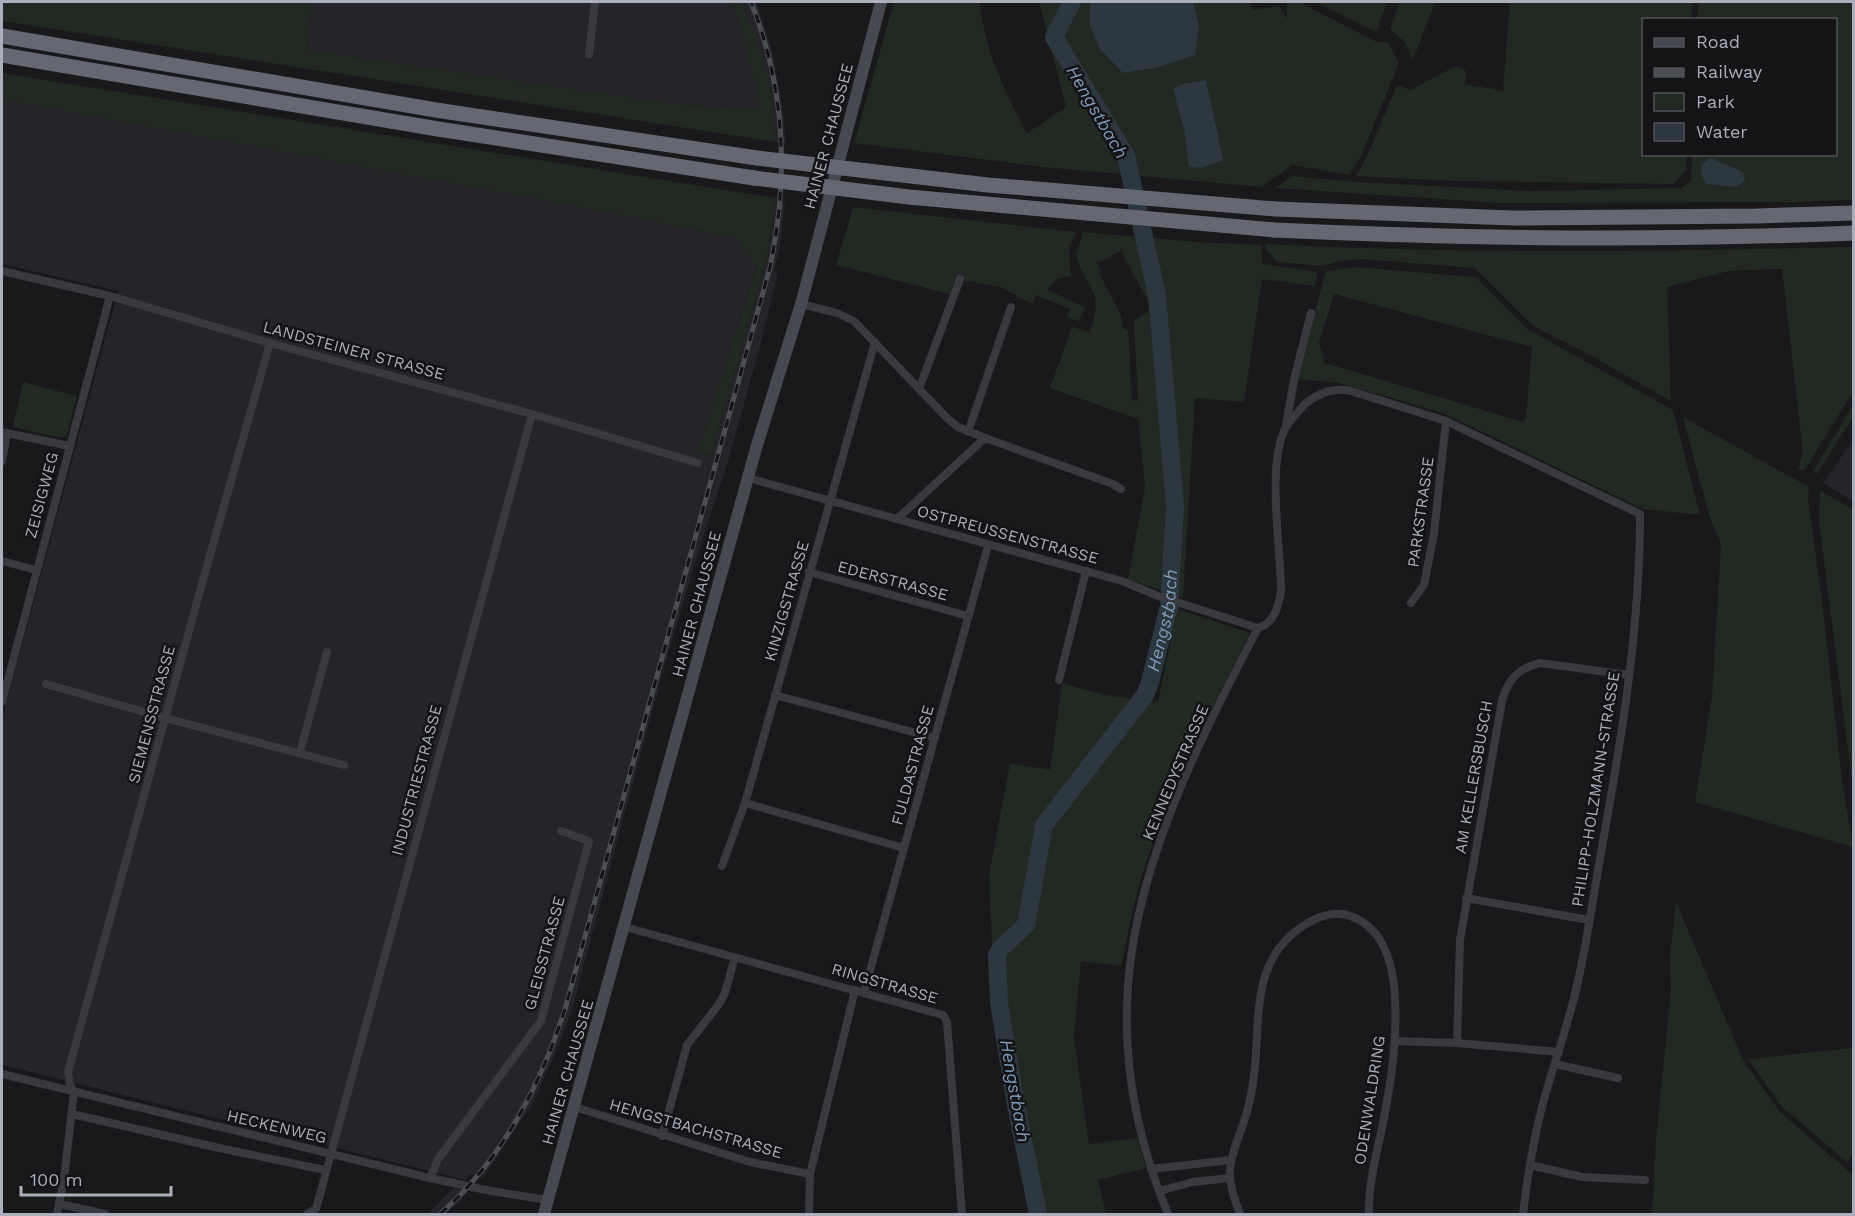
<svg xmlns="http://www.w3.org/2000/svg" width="1855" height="1216" font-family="'Work Sans',sans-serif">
<rect width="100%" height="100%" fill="#19181b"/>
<!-- built -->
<g fill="#252428">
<polygon points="312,2 731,2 743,33 761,108 682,105 307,50"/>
<polygon points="741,2 756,2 758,7 773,53 783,110 786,143 775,142 772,99"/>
<polygon points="2,98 633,217 734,238 757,265 698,451 711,456 767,258 775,198 785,199 780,247 774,271 778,273 759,350 729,458 698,553 665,664 571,1013 554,1057 532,1104 483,1178 469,1174 465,1180 2,1065 2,719 118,291 2,264"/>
<polygon points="1853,440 1853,501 1823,483"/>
<polygon points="454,1187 469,1192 446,1214 428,1214"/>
</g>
<!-- green -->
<g fill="#202922" fill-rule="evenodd">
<path d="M2 2H312L307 50 682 105 760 108 743 33 731 2H741C754 31 768 68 772 100 774 114 774 128 775 142L2 21Z"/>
<path d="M894 2H980C984 49 1005 92 1027 133L1066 107 1039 2H1090V26L1199 25 1193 2H1250L1252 10 1279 6 1287 19V2H1299L1377 42H1388L1399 63 1361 156 1349 175 1292 165 1262 187 1043 167 854 143Z"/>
<polygon points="1316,2 1387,2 1376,32"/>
<polygon points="1400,2 1435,2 1413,60 1405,42 1390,29"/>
<polygon points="1510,2 1692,2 1691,19 1644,20 1644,154 1687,155 1686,170 1674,184 1455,181 1356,176 1368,154 1397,85 1411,90 1456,66 1466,71 1465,84 1503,91"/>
<polygon points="1698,2 1853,2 1853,200 1793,202 1499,203 1275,188 1293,176 1356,182 1530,191 1681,188 1691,181 1692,155 1836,154 1836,20 1697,19"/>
<polygon points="2,73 775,198 767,258 711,456 698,451 757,266 734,238 633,217 2,99"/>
<polygon points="853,207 1076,232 1069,248 1071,276 1057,279 1047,290 1085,307 1079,321 1067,317 1070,309 1036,295 1032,304 1001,287 955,279 950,294 836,265"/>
<path d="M1083 232 1198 242 1261 245 1263 264 1317 272 1315 286 1262 279 1244 402 1195 398 1183 598 1128 579 1145 488 1138 419 1050 388 1072 327 1090 332C1105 288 1087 292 1076 255ZM1121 251 1152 309 1134 321 1138 401 1132 400 1128 331 1123 327 1121 315 1099 273 1101 271 1097 263Z"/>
<path d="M1266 244C1462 254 1658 251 1853 247V392L1804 471 1798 469 1803 453 1782 269 1729 271 1667 287 1671 401 1588 354 1533 326 1475 268 1360 259 1336 262 1322 266 1277 262 1267 251Z"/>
<path d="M1356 267 1475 277 1527 329 1673 410 1700 515 1643 509 1443 413 1339 383 1297 379 1326 271ZM1334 294 1532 347 1526 415 1523 422 1325 363 1319 342Z"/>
<polygon points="23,382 77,396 67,436 61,438 13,427"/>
<polygon points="1853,405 1853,417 1817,474 1813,471"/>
<polygon points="1683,417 1809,487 1808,500 1822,600 1842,780 1853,847 1695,802 1712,696 1721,545 1709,515"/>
<polygon points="1820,490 1853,510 1853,789 1819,521"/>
<path d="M1177 609 1250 633C1207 716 1163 800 1138 890 1131 915 1127 941 1121 966L1081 961 1074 1037 1089 1144 1137 1138 1146 1168 1098 1180 1106 1214H1045L1034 1157 1023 1162 995 1014 989 875 1010 763 1050 770 1062 683 1105 695 1158 702Z"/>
<polygon points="1676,902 1743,1060 1780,1112 1853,1175 1853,1214 1652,1214 1656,1138 1671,990 1670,955"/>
<polygon points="1853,1048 1853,1155 1847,1162 1781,1106 1748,1059"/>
</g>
<!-- water -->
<g fill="#2d3740">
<polygon points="1090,2 1193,2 1199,25 1195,55 1159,67 1123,73 1100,49 1090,26"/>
<polygon points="1206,80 1223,160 1201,168 1189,167 1184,128 1173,89 1183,84"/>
<polygon points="1711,158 1743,172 1745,180 1737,187 1706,184 1701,174 1702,164"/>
</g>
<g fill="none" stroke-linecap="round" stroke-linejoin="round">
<!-- river -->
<path stroke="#2d3740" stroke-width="18" id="s1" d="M1038 1214 1016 1105 999 1003 997 955 1001 948 1026 925 1044 825 1145 695 1150 682 1169 606 1175 506 1157 295 1126 156 1054 37 1072 2"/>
<!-- street -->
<g stroke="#393a40" stroke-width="8">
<polyline points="589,54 595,2"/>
<polyline points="2,271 110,296 270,343 532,414 698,463"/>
<polyline points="801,304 837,313 854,321 947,418 958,427 985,438 1113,484 1121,489"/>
<polyline points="919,389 960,279"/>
<polyline points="1286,425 1295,375 1311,313"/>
<polyline points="2,432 69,446"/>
<polyline points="968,432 1011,307"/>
<polyline points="2,461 7,433"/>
<polyline points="748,478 1122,581 1158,596 1258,628"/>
<polyline points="897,519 985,438"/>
<polyline points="2,561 36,570"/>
<polyline points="809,572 968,616"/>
<polyline points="1411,603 1424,585 1434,533 1446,421"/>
<path d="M1258 628C1274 623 1278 608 1281 592 1281 549 1267 468 1284 431 1289 421 1297 413 1304 405 1318 393 1333 387 1351 391L1446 421 1640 514C1640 626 1622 737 1602 847 1594 891 1588 937 1578 981 1569 1024 1553 1065 1542 1107 1533 1142 1527 1179 1523 1214"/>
<polyline points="1059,680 1086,571"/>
<polyline points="46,684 165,718 344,765"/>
<polyline points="775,695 935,738"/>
<polyline points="2,702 110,296"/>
<polyline points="300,752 327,652"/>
<polyline points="745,803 904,848"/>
<polyline points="722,866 745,803 875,342"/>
<polyline points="1466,898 1589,920"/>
<polyline points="625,927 943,1015 947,1022 962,1214"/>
<polyline points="864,992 988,546"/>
<polyline points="1395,1041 1457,1043 1559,1052"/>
<path d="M1457 1043 1460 940 1502 701C1507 681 1518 668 1540 663L1629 675"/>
<polyline points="1555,1064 1618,1078"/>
<polyline points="2,1074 430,1178 491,1191 548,1200"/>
<polyline points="575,1107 750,1162 810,1174"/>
<polyline points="72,1114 219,1148 325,1170"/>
<polyline points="662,1136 687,1045 719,1004 725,993 735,957"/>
<polyline points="1530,1165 1582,1177 1645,1180"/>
<polyline points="1151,1169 1231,1160"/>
<polyline points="430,1178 438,1159 541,1021 589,841 561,831"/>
<polyline points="1159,1191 1193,1182 1230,1178"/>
<polyline points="60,1204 105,1214"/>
<polyline points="57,1214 64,1179 74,1092 70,1085 68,1072 203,580 270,343"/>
<polyline points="307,1214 316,1209 532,414"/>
<polyline points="809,1214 810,1174 855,990"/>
<path d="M1168 1214C1141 1149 1125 1078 1127 1007 1129 877 1199 740 1258 628"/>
<path d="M1240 1214C1235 1200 1229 1186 1230 1170 1231 1153 1240 1135 1245 1118 1249 1107 1251 1095 1253 1083 1262 1029 1247 965 1300 928 1312 920 1326 912 1342 914 1356 916 1367 924 1376 934 1390 953 1394 976 1395 999 1397 1035 1393 1071 1386 1107 1380 1143 1368 1178 1369 1214"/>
</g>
<!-- secondary -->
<polyline stroke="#474950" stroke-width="12" points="544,1214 757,445 801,304 881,2"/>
<!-- highway -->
<g stroke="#656872" stroke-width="15">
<polyline points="2,36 436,110 757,158"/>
<polyline points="2,55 438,129 754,178"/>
<polyline points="1275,209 1512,218 1757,216 1854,213"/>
<path d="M1274 230C1467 239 1660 241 1854 233"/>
</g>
<defs>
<path id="rail" d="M440 1214C501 1161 541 1085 565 1009L770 267C789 178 785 87 751 2"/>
</defs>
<!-- rail casing -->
<use href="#rail" stroke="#4c4e55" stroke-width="5"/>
<!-- rail -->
<use href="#rail" stroke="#141316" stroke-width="3" stroke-dasharray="9" stroke-linecap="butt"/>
<!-- highway-bridge -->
<g stroke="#656872" stroke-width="15">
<polyline points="757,158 988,185 1275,209"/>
<polyline points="754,178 909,197 1274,230"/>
</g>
</g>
<g text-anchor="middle" stroke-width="5" stroke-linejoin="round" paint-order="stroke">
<!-- street labels -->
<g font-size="16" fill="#aaafbb" stroke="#141316">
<text transform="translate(828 136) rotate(-75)" y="6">HAINER CHAUSSEE</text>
<text transform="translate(354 350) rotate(15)" y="6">LANDSTEINER STRASSE</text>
<text transform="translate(41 495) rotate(-75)" y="6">ZEISIGWEG</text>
<text transform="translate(1420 512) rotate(-82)" y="6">PARKSTRASSE</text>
<text transform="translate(1008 534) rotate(15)" y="6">OSTPREUSSENSTRASSE</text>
<text transform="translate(893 580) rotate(15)" y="6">EDERSTRASSE</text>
<text transform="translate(786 601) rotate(-74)" y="6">KINZIGSTRASSE</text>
<text transform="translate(696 604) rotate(-75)" y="6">HAINER CHAUSSEE</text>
<text transform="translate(151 714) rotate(-75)" y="6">SIEMENSSTRASSE</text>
<text transform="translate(912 765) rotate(-75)" y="6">FULDASTRASSE</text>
<text transform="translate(1175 772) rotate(-67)" y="6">KENNEDYSTRASSE</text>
<text transform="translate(1473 777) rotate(-80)" y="6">AM KELLERSBUSCH</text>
<text transform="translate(416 780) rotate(-75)" y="6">INDUSTRIESTRASSE</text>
<text transform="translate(1595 789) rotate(-81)" y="6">PHILIPP-HOLZMANN-STRASSE</text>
<text transform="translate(544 953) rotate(-75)" y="6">GLEISSTRASSE</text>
<text transform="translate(885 983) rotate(16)" y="6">RINGSTRASSE</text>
<text transform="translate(567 1072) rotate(-74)" y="6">HAINER CHAUSSEE</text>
<text transform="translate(1369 1100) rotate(-81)" y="6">ODENWALDRING</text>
<text transform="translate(277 1126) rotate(13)" y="6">HECKENWEG</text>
<text transform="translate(696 1128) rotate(16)" y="6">HENGSTBACHSTRASSE</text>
</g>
<!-- water labels -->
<g font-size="18" font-style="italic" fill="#809bb8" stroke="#141316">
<text transform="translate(1097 112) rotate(60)" y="6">Hengstbach</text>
<text dy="6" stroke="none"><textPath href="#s1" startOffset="648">Hengstbach</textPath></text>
<text transform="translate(1015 1091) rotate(80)" y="6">Hengstbach</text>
</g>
</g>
<!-- border -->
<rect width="1855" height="1216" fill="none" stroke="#aaafbb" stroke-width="6"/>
<!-- legend -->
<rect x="1642" y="18" width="195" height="138" fill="#141316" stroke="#505158" stroke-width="1.5"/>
<rect x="1654" y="38" width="30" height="9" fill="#474950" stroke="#505158" stroke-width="1.5"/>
<text x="1696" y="48" font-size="18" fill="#aaafbb">Road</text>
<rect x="1654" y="68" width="30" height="9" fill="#4c4e55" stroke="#505158" stroke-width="1.5"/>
<text x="1696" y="78" font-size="18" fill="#aaafbb">Railway</text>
<rect x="1654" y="93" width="30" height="18" fill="#202922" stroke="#505158" stroke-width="1.5"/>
<text x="1696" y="108" font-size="18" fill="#aaafbb">Park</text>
<rect x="1654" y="123" width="30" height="18" fill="#2d3740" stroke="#505158" stroke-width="1.5"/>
<text x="1696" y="138" font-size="18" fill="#aaafbb">Water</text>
<!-- scale -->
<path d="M21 1186v9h150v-9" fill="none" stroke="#aaafbb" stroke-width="3"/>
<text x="30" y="1186" font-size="18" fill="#aaafbb" stroke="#141316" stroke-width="4.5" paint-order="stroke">100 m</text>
</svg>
